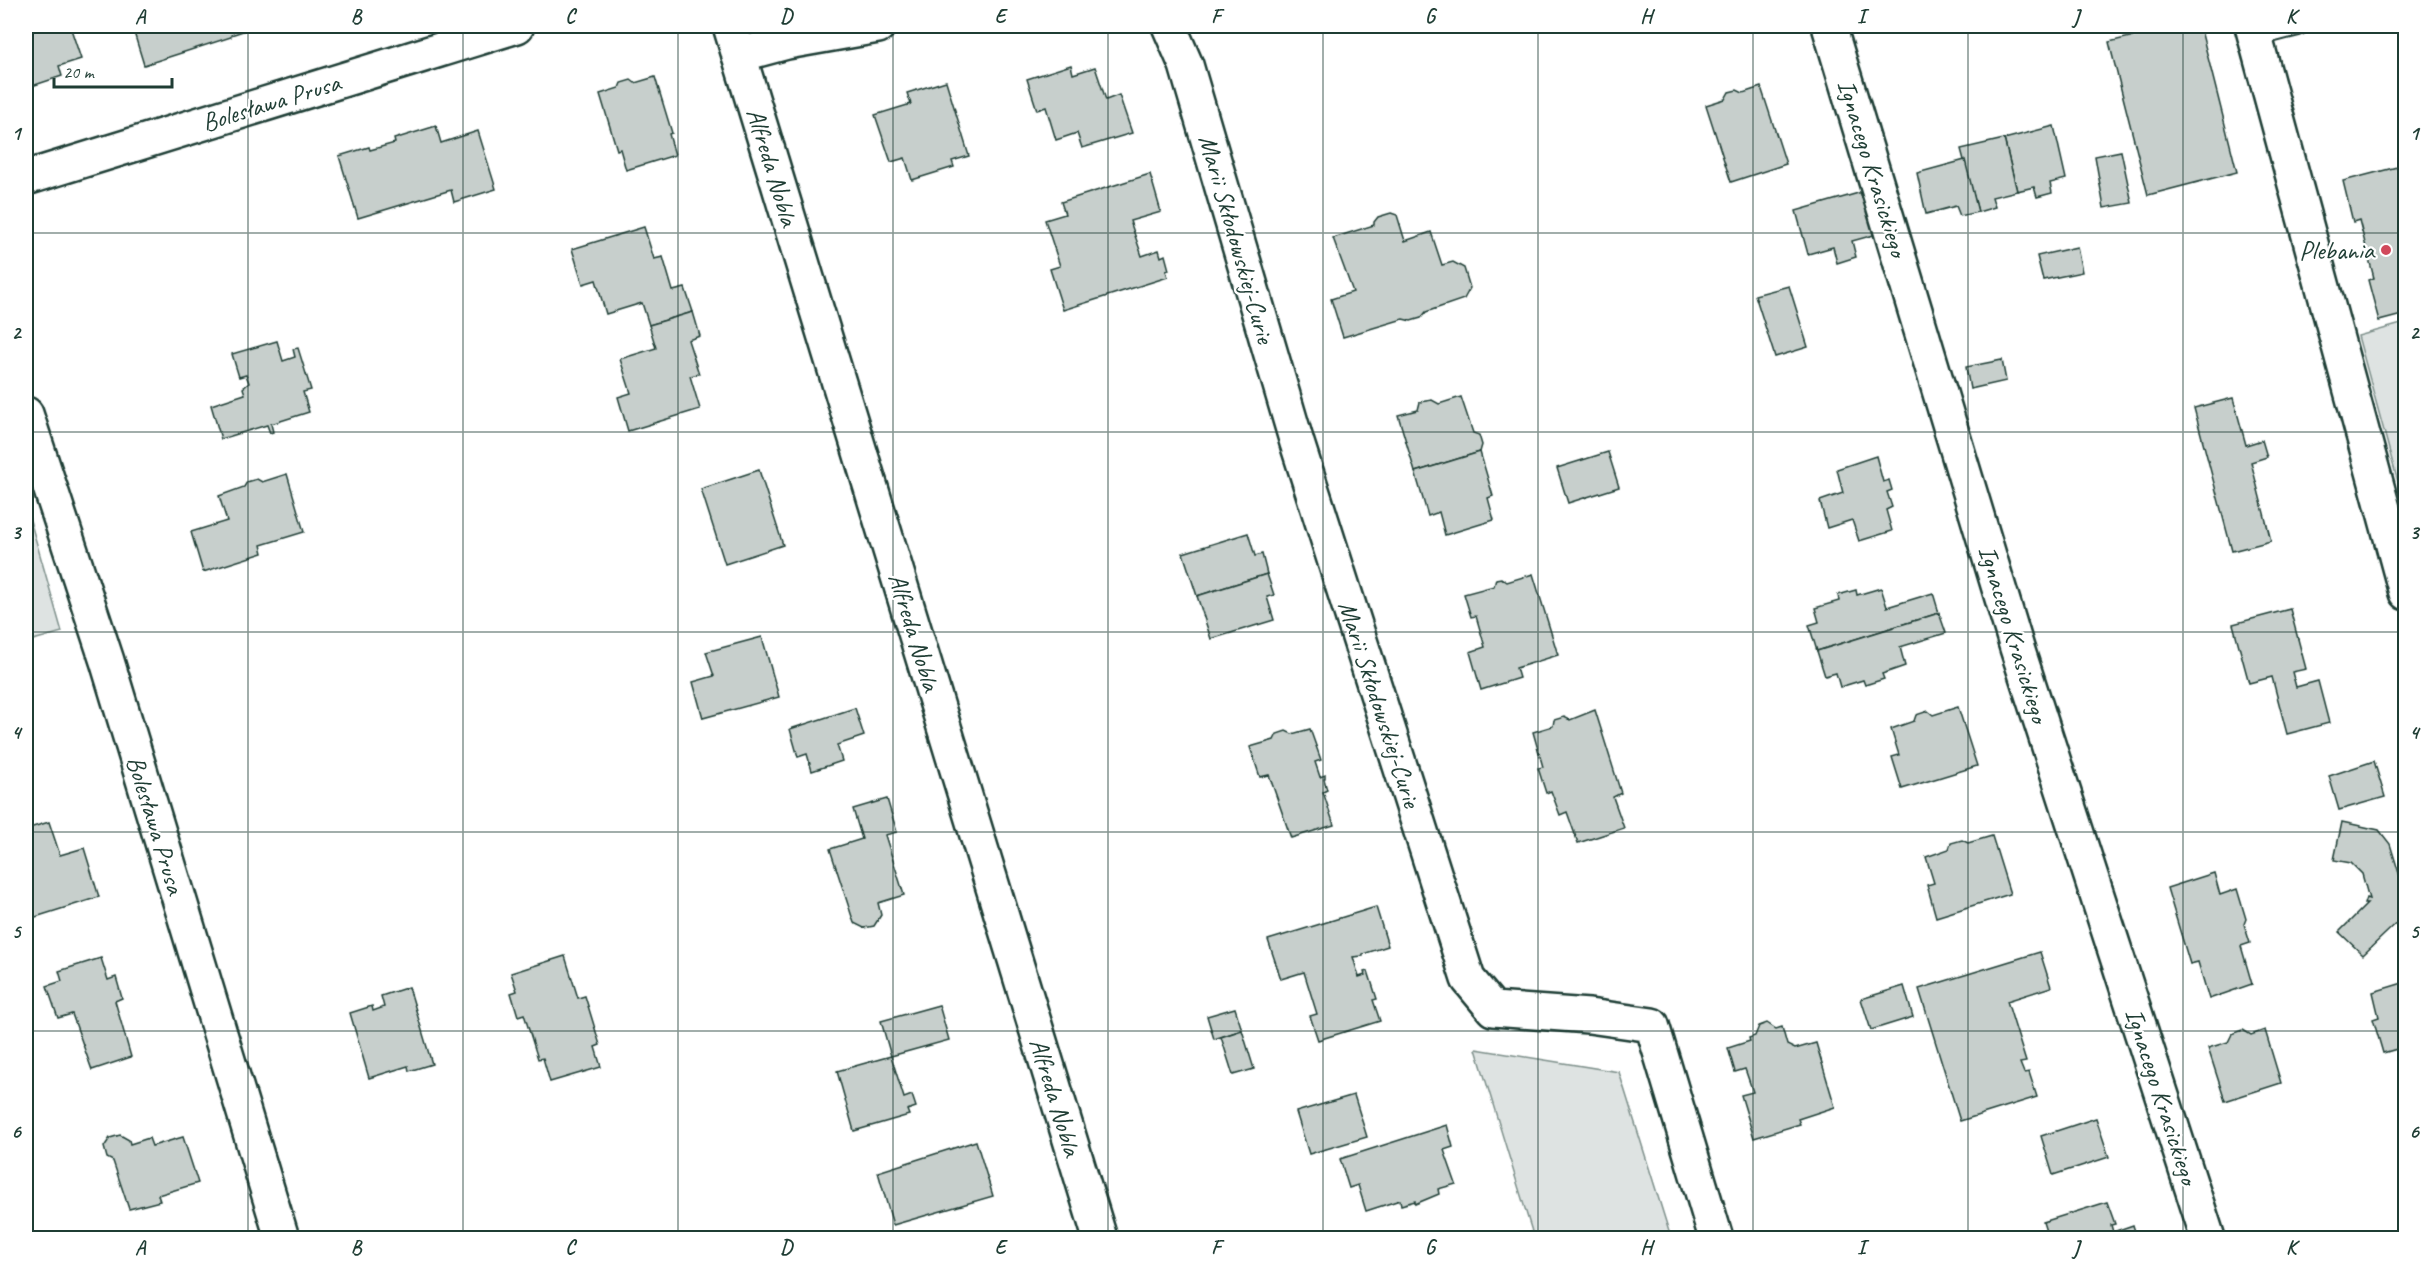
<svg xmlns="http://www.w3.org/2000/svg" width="2431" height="1264" font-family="Caveat,sans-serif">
<rect width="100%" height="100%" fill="#fff"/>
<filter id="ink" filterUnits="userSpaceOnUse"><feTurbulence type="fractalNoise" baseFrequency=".0167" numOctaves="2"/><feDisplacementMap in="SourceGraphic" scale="12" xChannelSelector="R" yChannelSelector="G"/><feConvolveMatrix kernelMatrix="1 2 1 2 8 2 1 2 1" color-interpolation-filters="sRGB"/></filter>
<g filter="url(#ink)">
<!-- green -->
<g fill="#dee3e2" stroke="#7e908b" stroke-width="1.5">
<polygon points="2405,323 2406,323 2405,508 2358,336"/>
<polygon points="26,506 62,632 26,642"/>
<polygon points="1476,1049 1619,1072 1671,1238 1534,1238"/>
</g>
<!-- building -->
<g fill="#c7cfcc" stroke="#1f3d34" stroke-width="1.5">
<polygon points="50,26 70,26 81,59 59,66 62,76 26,88 26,30 26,33"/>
<polygon points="132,26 251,26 252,28 231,35 231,37 144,65"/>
<polygon points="2175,26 2200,26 2237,172 2148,195 2109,42"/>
<polygon points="1071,65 1073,74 1095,67 1106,100 1119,95 1132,133 1082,148 1077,133 1056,140 1046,107 1037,110 1027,79"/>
<polygon points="655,77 672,133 669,134 675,155 626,170 620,149 617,150 600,94 619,88 621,83 631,80 635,83"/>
<polygon points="946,81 969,156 952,161 954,167 912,180 905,158 891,162 875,115 911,104 907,93"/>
<polygon points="1761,87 1786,164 1731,182 1706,105 1725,99 1729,92 1737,90 1743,93"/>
<polygon points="436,126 441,143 478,131 496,189 454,202 451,190 358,218 339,156 369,147 370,150 395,143 394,139"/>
<polygon points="2054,126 2066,179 2050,183 2052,193 2037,197 2034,187 2017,191 2004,139"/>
<polygon points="2004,139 2017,191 1992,197 1995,207 1978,212 1961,149"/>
<polygon points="2121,151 2132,203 2104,208 2095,156"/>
<polygon points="1965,160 1978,212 1960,216 1956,206 1926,214 1917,173"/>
<polygon points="2397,167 2406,201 2406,314 2379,321 2368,280 2374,278 2359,220 2353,222 2343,181"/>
<polygon points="1150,174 1161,212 1130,221 1142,256 1159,250 1161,257 1165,255 1169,270 1166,271 1168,277 1063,310 1050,269 1060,266 1045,220 1065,214 1061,202"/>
<polygon points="1862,192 1874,235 1852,241 1856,257 1837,263 1833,247 1808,254 1796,211"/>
<polygon points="1391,213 1397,215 1405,241 1431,232 1442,265 1453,262 1464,268 1470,288 1464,299 1426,312 1421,318 1411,321 1403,319 1343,337 1331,299 1353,292 1333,238 1374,225 1374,222 1378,217"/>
<polygon points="644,227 654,259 663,257 673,291 685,288 693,312 649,325 642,303 606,314 596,280 583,284 572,249"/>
<polygon points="2077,247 2082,272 2043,280 2037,256"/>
<polygon points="1789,286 1808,347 1775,357 1755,295"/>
<polygon points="693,312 700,336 688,340 699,374 690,376 700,409 628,431 618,397 631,393 620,359 656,348 649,325"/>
<polygon points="277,341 283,361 295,357 293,349 298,348 311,390 303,392 309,412 271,424 273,432 270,433 267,425 221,439 211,405 245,394 243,388 249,383 246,375 239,377 232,354"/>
<polygon points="2002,360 2006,381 1970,389 1966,367"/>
<polygon points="1461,397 1473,433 1479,435 1482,445 1480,452 1415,472 1398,415 1418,410 1420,402 1432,400 1439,404"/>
<polygon points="2233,398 2246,445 2262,440 2267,457 2251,462 2271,541 2232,551 2194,408"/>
<polygon points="1480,452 1493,496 1488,498 1494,520 1445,535 1439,512 1428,516 1415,472"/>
<polygon points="1608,452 1619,487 1568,503 1557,468"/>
<polygon points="1876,456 1883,482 1889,480 1892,490 1887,492 1892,507 1886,510 1892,531 1859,541 1852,520 1827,528 1820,501 1843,493 1837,469"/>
<polygon points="759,470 783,545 725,564 701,489"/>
<polygon points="287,474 304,532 261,545 263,553 203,572 191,532 227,521 219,496 244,487 247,482 257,479 262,482"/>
<polygon points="1248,533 1255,556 1262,554 1267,574 1197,596 1183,553"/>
<polygon points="1267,574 1274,595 1267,597 1274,620 1211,639 1197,596"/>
<polygon points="1533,574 1558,655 1516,668 1519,678 1481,690 1470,652 1485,647 1476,616 1471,617 1464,594 1494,586 1496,579 1501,578 1507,582"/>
<polygon points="1881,588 1887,607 1933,593 1939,613 1817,651 1809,625 1819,622 1815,608 1839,601 1838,595 1856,590 1857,595"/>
<polygon points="2290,609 2306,669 2292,672 2296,687 2318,681 2329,723 2287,734 2272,677 2249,683 2233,624"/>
<polygon points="1939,613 1946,633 1900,647 1905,666 1882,674 1884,679 1865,685 1863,680 1840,687 1836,673 1825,676 1817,651"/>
<polygon points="762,637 779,697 703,718 693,682 714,676 706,652"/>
<polygon points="1958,707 1977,766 1902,789 1892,757 1899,755 1891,729 1914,721 1916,715 1928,711 1933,715"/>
<polygon points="855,708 864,736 837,745 842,761 812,771 807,754 798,757 790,729"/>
<polygon points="1595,710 1621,793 1613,797 1624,828 1578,843 1567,812 1560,815 1551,791 1546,793 1538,768 1543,767 1533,732 1553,726 1554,720 1564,717 1570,720"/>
<polygon points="1310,729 1321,760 1315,762 1320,777 1325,775 1325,778 1324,779 1327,790 1323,792 1334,825 1291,838 1269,775 1260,777 1250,747 1274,740 1277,734 1286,731 1292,734"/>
<polygon points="2374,761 2385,797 2339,810 2329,776"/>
<polygon points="887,799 897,832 885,835 904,895 878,903 881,915 874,926 864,928 854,923 830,849 862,839 853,809"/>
<polygon points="49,822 60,855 84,848 99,897 26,920 26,829"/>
<polygon points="2342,822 2379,830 2390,844 2406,896 2406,914 2363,955 2339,932 2367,904 2364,904 2366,898 2369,899 2362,874 2351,863 2334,860"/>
<polygon points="1992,836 2010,894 1936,917 1927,885 1934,883 1926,857 1949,849 1951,843 1962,840 1968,843"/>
<polygon points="2214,873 2220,895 2237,889 2246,919 2244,924 2250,943 2241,946 2252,984 2209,999 2198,962 2190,964 2167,888"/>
<polygon points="1376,907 1388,946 1363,954 1363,956 1353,957 1359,977 1365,975 1364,972 1368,971 1377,999 1373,1000 1380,1021 1318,1040 1310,1016 1317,1014 1304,972 1281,979 1268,940"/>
<polygon points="2040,952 2051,987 2007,1001 2026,1062 2020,1063 2024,1073 2029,1072 2037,1097 1960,1121 1919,989"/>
<polygon points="565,956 578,998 585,996 600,1045 595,1047 601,1067 550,1082 543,1058 538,1059 524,1014 518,1016 511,993 517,991 511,973"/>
<polygon points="101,958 108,980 116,977 122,998 115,1001 131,1057 92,1070 72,1014 58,1018 47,986 62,981 59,971"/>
<polygon points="2406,982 2406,1076 2397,1049 2383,1053 2373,1019 2379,1017 2373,992"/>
<polygon points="1904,986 1913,1017 1871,1030 1861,999"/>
<polygon points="409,987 432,1064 409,1071 408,1066 369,1078 350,1013 372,1006 373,1011 384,1007 381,996"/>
<polygon points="939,1005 949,1040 891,1056 881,1021"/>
<polygon points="1235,1008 1242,1030 1214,1039 1207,1016"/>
<polygon points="1767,1023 1776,1029 1782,1027 1787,1045 1795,1049 1816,1043 1835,1107 1798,1119 1800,1124 1754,1138 1741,1095 1753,1092 1745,1069 1735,1072 1728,1048 1750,1041 1749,1038 1755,1036 1759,1026"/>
<polygon points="1242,1030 1254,1069 1233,1075 1221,1037"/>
<polygon points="2243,1030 2251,1035 2265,1030 2281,1083 2225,1101 2208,1048 2228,1042 2232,1034"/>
<polygon points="891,1056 904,1098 912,1095 916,1107 907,1110 909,1115 854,1131 837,1071"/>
<polygon points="1354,1095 1367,1137 1309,1154 1296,1112"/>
<polygon points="2096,1118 2109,1157 2053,1175 2041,1136"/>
<polygon points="1447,1125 1453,1147 1444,1150 1456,1184 1438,1189 1439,1194 1415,1204 1415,1201 1401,1205 1400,1200 1366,1211 1358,1185 1349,1188 1340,1159"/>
<polygon points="120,1135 129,1140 130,1144 149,1138 152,1146 183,1137 198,1183 158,1195 160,1201 129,1209 113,1161 107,1158 104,1147 110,1138"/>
<polygon points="976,1141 993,1196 893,1225 878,1172"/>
<polygon points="2107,1202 2115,1224 2111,1225 2113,1232 2133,1225 2137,1238 2048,1238 2043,1222"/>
</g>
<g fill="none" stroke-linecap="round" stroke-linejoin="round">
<defs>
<polyline id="lane" points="2255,37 2298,26"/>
<g id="street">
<polyline points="730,26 1100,1238"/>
<polyline points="1169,26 1186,65 1297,443 1468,979 1493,1009 1589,1016 1652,1025 1716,1238"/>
<polyline points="1829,26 2017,648 2208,1238"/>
<polyline points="2252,26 2406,593"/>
<polyline points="739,55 787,42 878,26"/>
<polyline points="26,178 517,26"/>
<polyline points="26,414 107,661 282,1238"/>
</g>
</defs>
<!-- lane casing -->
<use href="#lane" stroke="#1f3d34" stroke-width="22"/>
<!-- street casing -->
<use href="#street" stroke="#1f3d34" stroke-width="38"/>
<!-- lane -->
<use href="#lane" stroke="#fff" stroke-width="18"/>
<!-- street -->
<use href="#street" stroke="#fff" stroke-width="33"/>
</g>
</g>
<!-- grid -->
<path fill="none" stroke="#1f3d34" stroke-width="1.5" stroke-opacity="0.55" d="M248 26V1238M463 26V1238M678 26V1238M893 26V1238M1108 26V1238M1323 26V1238M1538 26V1238M1753 26V1238M1968 26V1238M2183 26V1238M26 233H2406M26 432H2406M26 632H2406M26 832H2406M26 1031H2406"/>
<!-- markers -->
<circle fill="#d1495b" stroke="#fff" stroke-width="2" cx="2386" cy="250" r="6"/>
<g text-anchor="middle" stroke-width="4.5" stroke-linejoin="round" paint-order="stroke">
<!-- street labels -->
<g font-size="26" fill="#1f3d34" stroke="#fff">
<text transform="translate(271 102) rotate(-17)" y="9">Bolesława Prusa</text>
<text transform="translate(773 167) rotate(73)" y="9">Alfreda Nobla</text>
<text transform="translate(1873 168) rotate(73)" y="9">Ignacego Krasickiego</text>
<text transform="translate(1237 239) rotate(74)" y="9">Marii Skłodowskiej-Curie</text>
<text transform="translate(915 632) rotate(73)" y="9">Alfreda Nobla</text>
<text transform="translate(2014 634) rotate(73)" y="9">Ignacego Krasickiego</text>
<text transform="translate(1380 704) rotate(72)" y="9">Marii Skłodowskiej-Curie</text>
<text transform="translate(156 825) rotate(73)" y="9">Bolesława Prusa</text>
<text transform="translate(2162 1096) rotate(72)" y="9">Ignacego Krasickiego</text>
<text transform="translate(1056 1097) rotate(73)" y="9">Alfreda Nobla</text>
</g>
<!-- poi labels -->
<g font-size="26" fill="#1f3d34" stroke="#fff" text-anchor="end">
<text x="2374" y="259">Plebania</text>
</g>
</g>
<!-- margin -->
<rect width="2431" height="1264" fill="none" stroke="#fff" stroke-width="66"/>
<!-- scale -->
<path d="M54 78v9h118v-9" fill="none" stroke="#1f3d34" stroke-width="3"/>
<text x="63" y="78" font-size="18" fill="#1f3d34" stroke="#ffffff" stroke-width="4.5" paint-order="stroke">20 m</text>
<rect x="33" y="33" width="2365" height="1198" fill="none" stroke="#1f3d34" stroke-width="2"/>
<g font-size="20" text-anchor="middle" font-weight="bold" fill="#1f3d34">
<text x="140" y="23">A</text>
<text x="356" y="23">B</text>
<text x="570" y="23">C</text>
<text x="786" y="23">D</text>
<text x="1000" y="23">E</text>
<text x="1216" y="23">F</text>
<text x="1430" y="23">G</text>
<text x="1646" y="23">H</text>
<text x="1861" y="23">I</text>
<text x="2076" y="23">J</text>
<text x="2291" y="23">K</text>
<text x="16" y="140">1</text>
<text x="2414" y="140">1</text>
<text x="16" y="339">2</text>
<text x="2414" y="339">2</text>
<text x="16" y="539">3</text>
<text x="2414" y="539">3</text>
<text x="16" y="739">4</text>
<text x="2414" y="739">4</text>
<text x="16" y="938">5</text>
<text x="2414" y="938">5</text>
<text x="16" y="1138">6</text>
<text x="2414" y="1138">6</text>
<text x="140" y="1254">A</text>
<text x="356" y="1254">B</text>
<text x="570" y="1254">C</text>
<text x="786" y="1254">D</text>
<text x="1000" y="1254">E</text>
<text x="1216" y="1254">F</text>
<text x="1430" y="1254">G</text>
<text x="1646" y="1254">H</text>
<text x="1861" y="1254">I</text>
<text x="2076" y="1254">J</text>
<text x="2291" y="1254">K</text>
</g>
</svg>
